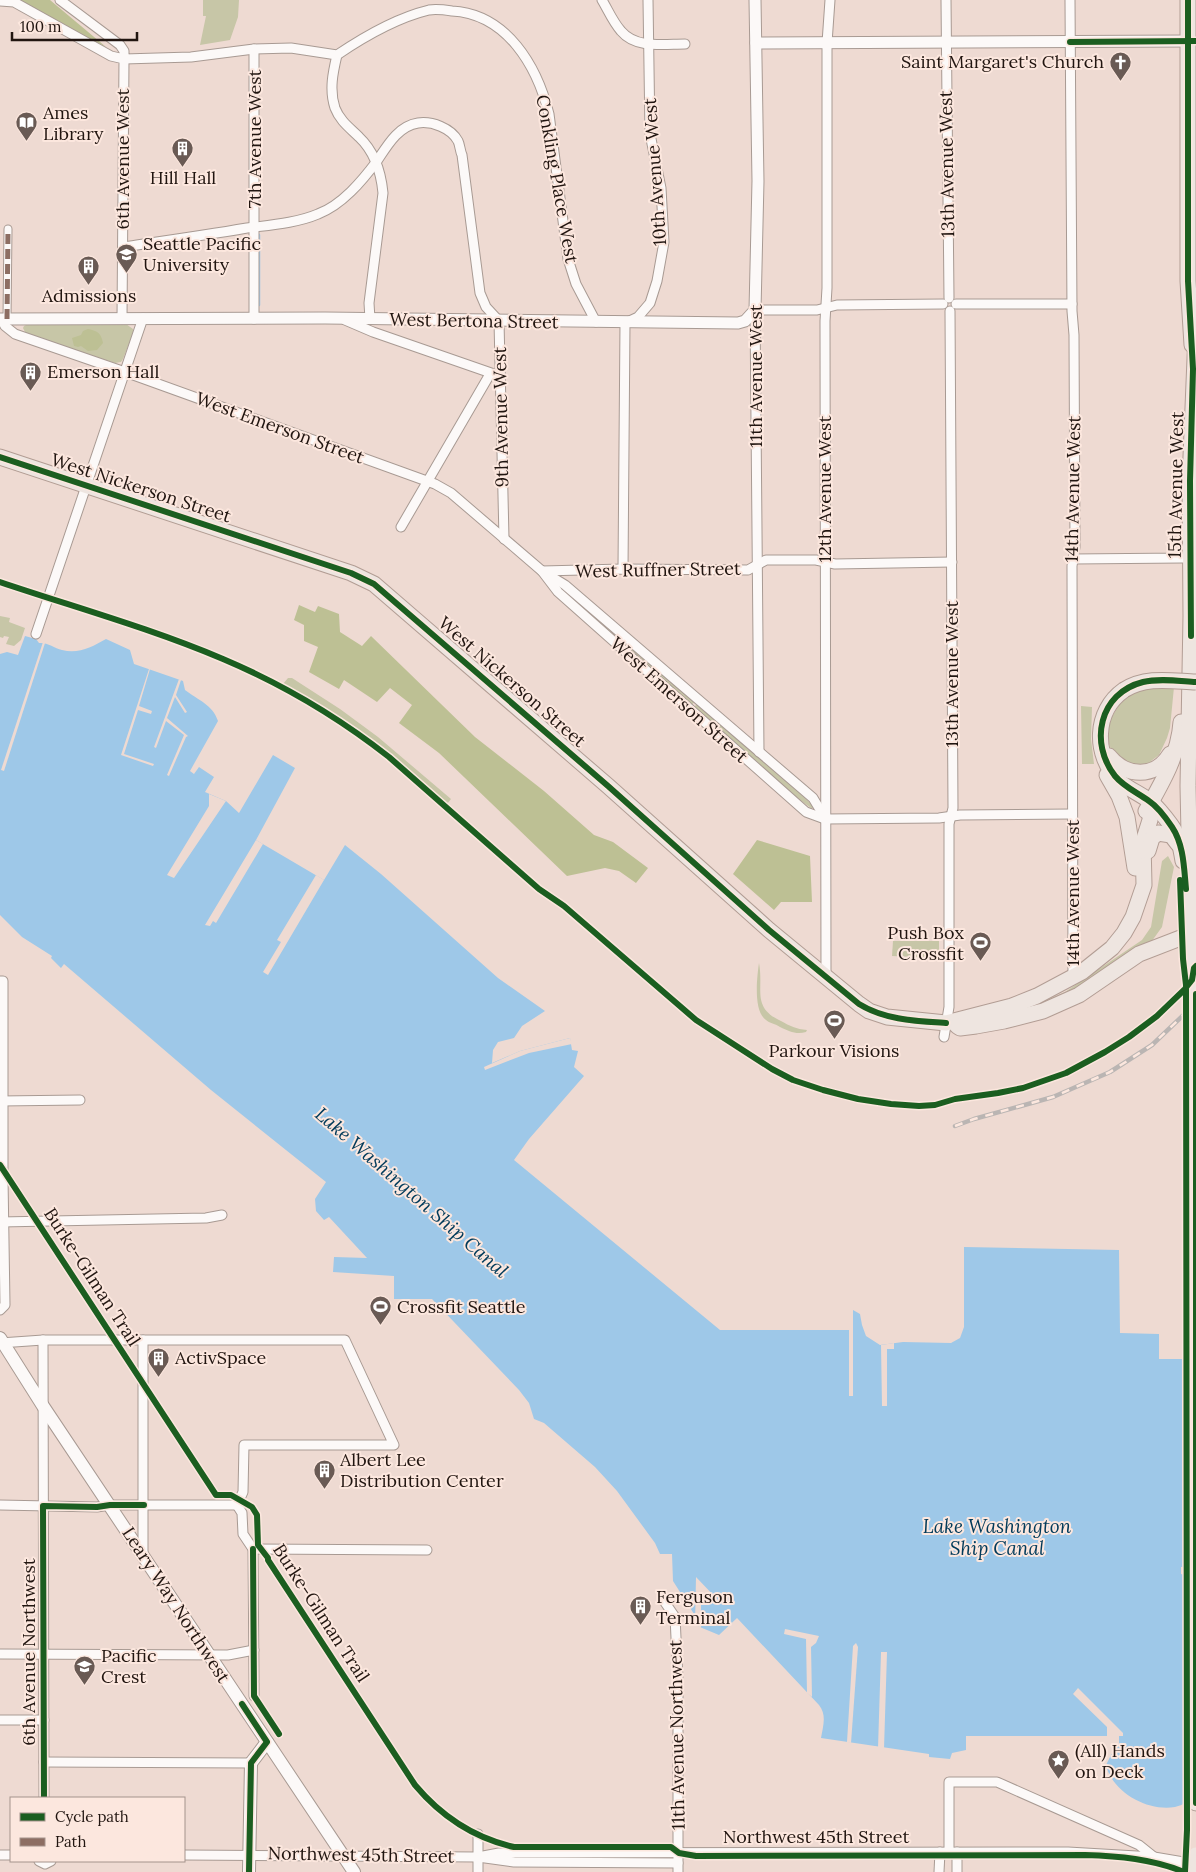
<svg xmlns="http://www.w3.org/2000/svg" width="1196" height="1872" font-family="Lora,serif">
<rect width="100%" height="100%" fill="#eedad2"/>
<!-- green -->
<g fill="#c7c6a7">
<polygon points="203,0 239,0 238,17 230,40 200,45 206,16 203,16"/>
<polygon points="28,324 126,324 133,329 133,333 123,359 121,362 115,363 26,334 23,328 24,326"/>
<polygon points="560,587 695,701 691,706 566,596"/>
<polygon points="0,616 10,618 9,622 25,628 21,640 14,646 6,644 9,637 4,636 3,638 0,637"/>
<polygon points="288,678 292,678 340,709 378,737 451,799 447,804 380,747 343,720 283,684"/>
<polygon points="1150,687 1174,687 1170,728 1167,738 1159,755 1151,761 1150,768 1131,767 1111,749 1108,741 1108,731 1110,720 1121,702 1130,695"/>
<polygon points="698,703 804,797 815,808 811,808 777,783 693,708"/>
<polygon points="1081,706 1092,707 1091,739 1094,764 1082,764"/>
<polygon points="1168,856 1174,867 1162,927 1149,945 1082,989 1007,1017 1065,992 1142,940 1151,927 1162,861"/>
<polygon points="893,941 939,941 939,958 892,956"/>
<path d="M759 963C764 990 751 1007 781 1021 790 1026 796 1029 807 1030L806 1032C796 1035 789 1031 780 1027 776 1024 769 1023 766 1020 753 1011 757 977 759 963Z"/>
</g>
<!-- forest -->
<g fill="#bdc094">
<polygon points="15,0 50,0 106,47"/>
<path d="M88 329C98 331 101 333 103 343L97 350 88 351 81 346 78 347 74 346 72 338 81 335 83 331Z"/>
<polygon points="299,605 315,612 318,606 339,614 340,632 362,646 371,636 475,737 544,791 594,835 613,842 648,868 636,883 619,871 605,868 567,876 439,753 399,723 412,705 390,688 377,702 344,680 339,689 309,672 318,647 304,641 304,625 294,620"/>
<polygon points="757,840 810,856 812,902 781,902 774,910 733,874"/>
</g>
<!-- water -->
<path fill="#9ec8e8" d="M25 636 36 639 39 643C47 642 54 648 62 650 79 654 92 647 106 639L130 650 134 664 183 681 185 690C198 700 213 705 218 721L190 771 194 774 199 767 214 777 205 792 226 801 239 813 273 755 295 768 256 840 324 880 345 845 381 874 498 978 545 1011 522 1026 514 1038 498 1042 493 1050 492 1063 520 1051 570 1038 572 1050 578 1051 574 1067 584 1076 529 1139 514 1160 720 1330H852L853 1310 860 1314 862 1325 866 1336 880 1345 903 1342 951 1343 960 1338 964 1327V1247L1119 1250 1120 1333 1159 1334V1359H1196V1797C1189 1801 1183 1805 1175 1807 1148 1812 1112 1792 1106 1765L1111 1755 1119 1744V1736H966V1750L952 1753 950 1759 929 1757V1754L821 1738C823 1726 827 1715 819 1705L737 1618 719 1635 695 1625 694 1614 673 1581 672 1554H660L655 1543 617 1491 595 1467 544 1423 534 1419 529 1403 519 1390 432 1299H394V1276L333 1272 334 1257 367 1258 329 1217 324 1220 316 1211 315 1199 326 1182 211 1090 64 964 61 968 51 958 52 956 22 937 0 915V654L7 652 18 655Z"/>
<!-- pier -->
<g fill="#eedad2">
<polygon points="43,642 45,643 4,771 1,770"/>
<polygon points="149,669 150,669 139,706 152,711 151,714 138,710 124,754 154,764 153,766 121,755"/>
<polygon points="179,679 181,680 176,695 187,712 185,713 175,697 167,718 188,736 186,737 169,776 167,775 184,735 166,721 156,748 154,747"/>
<polygon points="209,794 226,801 174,878 167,875 209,806"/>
<polygon points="256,840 263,844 216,923 213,921 210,926 205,925"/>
<polygon points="316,875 324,880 268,975 263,972 281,942 277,940"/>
<polygon points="570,1038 572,1044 529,1053 485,1070 484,1067 520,1051"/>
<polygon points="853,1308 853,1396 849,1396 849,1328 850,1328 850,1310"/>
<polygon points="894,1343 894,1349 887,1349 887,1406 882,1406 881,1345"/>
<polygon points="1186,1356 1196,1356 1196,1800 1186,1806 1185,1575 1181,1574 1181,1567 1186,1567"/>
<polygon points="696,1577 718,1600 701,1601 701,1628 695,1625"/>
<polygon points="785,1629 819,1636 816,1643 811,1647 812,1697 807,1693 806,1639 784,1634"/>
<polygon points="856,1643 858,1647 851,1743 847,1742 853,1646"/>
<polygon points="881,1652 887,1652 884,1748 878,1748"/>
<polygon points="1078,1688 1123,1733 1123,1736 1107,1736 1107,1727 1073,1694"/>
</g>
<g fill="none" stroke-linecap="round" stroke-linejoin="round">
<!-- stream -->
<polyline stroke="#9ec8e8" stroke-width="2.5" points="259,235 259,305"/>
<defs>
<polyline id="pedestrian" points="7,319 8,229"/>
<g id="minor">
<path d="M60 0 120 45 124 51V59L191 57 254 49 291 48 337 55C365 36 396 18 429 10 436 9 445 10 452 11 507 14 537 66 549 114L568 259 576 284 596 322"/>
<path d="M602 0C608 10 613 22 621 31 636 49 664 44 685 44"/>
<polyline points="946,0 949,298"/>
<polyline points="1070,0 1072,311 1074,335 1075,547 1072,566 1073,977"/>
<polyline points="0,1 14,2 111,56 124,59 122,319"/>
<path d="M337 55C333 72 329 90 335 108 340 121 350 128 359 137 375 152 381 172 383 193L369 303 370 319"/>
<path d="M123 247C164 241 206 235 247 228 270 225 297 223 318 214 342 205 362 181 377 161 387 146 398 126 418 123 432 121 451 128 458 141 460 145 460 151 462 155L480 293 486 307 499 321 504 539"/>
<polyline points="956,304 1072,304"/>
<polyline points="1,319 5,326 15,334 125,372 435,484 451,493 542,571 558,592 806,812 825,819 939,818 960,815 1072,814"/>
<polyline points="254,319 254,49"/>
<polyline points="345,320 373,332 494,374"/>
<polyline points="401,527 490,374"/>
<polyline points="1073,559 1183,558 1190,557"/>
<polyline points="623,569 625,323 638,317 650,303 657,281 664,242 661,188 650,134 648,0"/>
<polyline points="542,571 623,569 748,570 766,560 816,560 835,564 952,562"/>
<polyline points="547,574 565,585 813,798 825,818"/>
<polyline points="36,634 143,318"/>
<polyline points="759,752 755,310 817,310 837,305 943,304"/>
<polyline points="826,978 825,321 827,288 827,43 830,0"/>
<polyline points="0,981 3,981 3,1178 5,1305 0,1310"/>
<polyline points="944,1037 949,1007 949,824 953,808 950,311"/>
<polyline points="0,1101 80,1100"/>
<polyline points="0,1222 206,1218 222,1215"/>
<polyline points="43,1340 44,1798"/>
<polyline points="143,1340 143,1555"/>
<polyline points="0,1343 43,1340 345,1340 394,1445 244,1445 243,1492 237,1505"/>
<polyline points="0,1505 97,1507 110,1505 237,1505"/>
<polyline points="237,1505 242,1513 243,1534 253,1549 254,1680"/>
<polyline points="253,1549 427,1550"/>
<polyline points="664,1601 675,1617 678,1679 678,1872"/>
<polyline points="0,1654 228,1655 254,1650"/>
<polyline points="254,1683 254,1696"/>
<polyline points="0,1720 44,1720"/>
<polyline points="44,1762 251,1763"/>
<polyline points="478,1834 478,1872"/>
<polyline points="949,1852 949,1782 997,1782 1139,1845 1154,1857"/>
<polyline points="0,1855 11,1855"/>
<polyline points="184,1855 478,1857 514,1862 678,1863"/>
<polyline points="478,1857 499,1853 1068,1852 1154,1857 1196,1864"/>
<polyline points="39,1861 45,1864 51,1861"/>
<polyline points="939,1872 940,1852"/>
<polyline points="957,1872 957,1852"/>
</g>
<g id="tertiary">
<polyline points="756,43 1188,41"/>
<polyline points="0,319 325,318 738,323 745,321 755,310 758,181 755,0"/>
</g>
<g id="secondary">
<polyline points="0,1338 43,1406 354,1872"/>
<polyline points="249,1872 251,1763 267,1742"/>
</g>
<g id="primary">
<polyline points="1188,0 1188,281 1192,345"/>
<polyline points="0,457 351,573 374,584 608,786 769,930 859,1004 869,1011 887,1017 946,1023 1012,1006 1037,996 1082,972 1112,948 1124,933 1133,917 1144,885 1143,842 1150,820 1151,802"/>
<path d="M1124 690C1094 711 1093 755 1119 781 1128 789 1141 794 1151 802 1158 808 1165 817 1171 825 1179 836 1181 849 1183 861"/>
<path d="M1109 756C1126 777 1155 779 1170 754"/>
<polyline points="1107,775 1119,796 1127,817 1135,868"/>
<path d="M1146 811C1162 783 1179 754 1181 722"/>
<polyline points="1148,851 1152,838 1158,833 1171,835 1178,844"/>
<polyline points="1191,928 1188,786 1191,616 1190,481 1196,334"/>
<polyline points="957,1026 960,1028 976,1026 1004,1021 1043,1011 1079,995 1139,954 1196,932"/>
<polyline points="1196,1589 1196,1803"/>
</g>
</defs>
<!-- pedestrian casing -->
<use href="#pedestrian" stroke="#a89a93" stroke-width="9"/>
<!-- minor casing -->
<use href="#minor" stroke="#a89a93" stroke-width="11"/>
<!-- tertiary casing -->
<use href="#tertiary" stroke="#a89a93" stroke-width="13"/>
<!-- secondary casing -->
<use href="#secondary" stroke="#a89a93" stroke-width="14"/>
<!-- primary casing -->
<use href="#primary" stroke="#b29d94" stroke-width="17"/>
<!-- pedestrian -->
<use href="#pedestrian" stroke="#fcf9f8" stroke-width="7"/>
<!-- minor -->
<use href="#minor" stroke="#fcf9f8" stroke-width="9"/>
<!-- tertiary -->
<use href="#tertiary" stroke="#fcf9f8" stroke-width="11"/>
<!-- secondary -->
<use href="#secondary" stroke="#fcf9f8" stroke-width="12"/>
<!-- primary -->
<use href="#primary" stroke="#eee5e0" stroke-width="15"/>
<defs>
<polyline id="rail" points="955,1126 974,1119 1053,1097 1110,1072 1152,1045 1196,1003"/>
</defs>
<!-- rail casing -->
<use href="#rail" stroke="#bab5b3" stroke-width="4.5"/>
<!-- rail -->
<use href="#rail" stroke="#fce7de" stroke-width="2.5" stroke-dasharray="8" stroke-linecap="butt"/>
<defs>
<g id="primary-bridge">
<path d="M1124 690C1146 676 1171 681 1196 682"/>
<polyline points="1191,928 1191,962 1195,999 1196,1589"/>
<polyline points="1193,1872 1196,1855"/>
</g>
</defs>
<!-- primary-bridge casing -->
<use href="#primary-bridge" stroke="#b29d94" stroke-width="17" stroke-linecap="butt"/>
<!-- primary-bridge -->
<use href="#primary-bridge" stroke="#eee5e0" stroke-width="15"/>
<!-- quiet -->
<polyline stroke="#8d6e63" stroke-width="5" stroke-dasharray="10 5" stroke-linecap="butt" points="7,319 8,229"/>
<defs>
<g id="cycleway">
<polyline points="1188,0 1188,281 1193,369 1190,481 1191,636"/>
<polyline points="1070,42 1196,41"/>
<path d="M0 457 351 573 374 584 608 786 769 930 859 1004C885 1020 916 1021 946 1023"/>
<path d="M0 582C74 607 150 628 223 659 282 684 338 717 389 757L539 889 564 906 696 1020 772 1069 793 1080 823 1090 858 1099 891 1104 919 1106 935 1105 955 1099 998 1093 1023 1088 1066 1073 1105 1052 1129 1037 1157 1016 1184 990 1192 980 1194 968 1196 966"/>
<polyline points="1180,880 1183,959 1186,985 1187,1830 1185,1872"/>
<path d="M1186 889C1184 869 1184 845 1172 827 1166 818 1158 807 1149 801 1138 793 1124 787 1115 776 1089 743 1099 693 1143 682 1159 678 1179 681 1196 682"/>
<polyline points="1196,994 1196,1803"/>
<path d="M0 1165 216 1495H231L252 1507 257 1515 258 1545 268 1558V1560L415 1785C441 1816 474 1838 514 1847H671L679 1853 696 1856 1085 1855C1118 1856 1153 1859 1184 1872"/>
<polyline points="253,1549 254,1696 279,1734"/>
<polyline points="242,1704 267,1742 251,1763 249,1872"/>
<polyline points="44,1798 43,1506 97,1507 110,1505 144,1505"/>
</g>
</defs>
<!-- cycleway casing -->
<use href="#cycleway" stroke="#fce7de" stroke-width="9"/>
<!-- cycleway -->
<use href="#cycleway" stroke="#1b5e20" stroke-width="6"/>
</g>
<!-- icons -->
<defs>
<symbol id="church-pin" viewBox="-11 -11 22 30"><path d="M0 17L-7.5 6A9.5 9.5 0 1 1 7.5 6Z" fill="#695a54" stroke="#fce7de"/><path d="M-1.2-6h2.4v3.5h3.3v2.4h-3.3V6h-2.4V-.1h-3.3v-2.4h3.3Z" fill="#fff"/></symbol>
<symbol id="library-pin" viewBox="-11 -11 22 30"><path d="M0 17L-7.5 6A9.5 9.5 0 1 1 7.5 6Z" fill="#695a54" stroke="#fce7de"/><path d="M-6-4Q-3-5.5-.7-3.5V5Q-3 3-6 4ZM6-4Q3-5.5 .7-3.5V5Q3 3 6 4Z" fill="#fff"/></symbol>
<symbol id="building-pin" viewBox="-11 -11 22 30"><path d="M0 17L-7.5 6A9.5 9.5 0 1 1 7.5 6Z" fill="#695a54" stroke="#fce7de"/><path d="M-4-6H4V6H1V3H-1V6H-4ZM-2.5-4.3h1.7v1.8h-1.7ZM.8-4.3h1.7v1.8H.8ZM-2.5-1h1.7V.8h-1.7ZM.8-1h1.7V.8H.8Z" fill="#fff"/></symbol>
<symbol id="university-pin" viewBox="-11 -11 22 30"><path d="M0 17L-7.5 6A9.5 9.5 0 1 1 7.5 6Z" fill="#695a54" stroke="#fce7de"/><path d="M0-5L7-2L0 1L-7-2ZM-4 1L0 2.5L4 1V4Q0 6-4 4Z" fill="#fff"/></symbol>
<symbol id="stadium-pin" viewBox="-11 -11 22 30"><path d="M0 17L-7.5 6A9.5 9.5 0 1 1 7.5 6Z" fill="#695a54" stroke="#fce7de"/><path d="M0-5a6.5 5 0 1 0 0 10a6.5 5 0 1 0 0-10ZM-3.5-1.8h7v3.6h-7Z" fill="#fff"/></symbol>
<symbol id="school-pin" viewBox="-11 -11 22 30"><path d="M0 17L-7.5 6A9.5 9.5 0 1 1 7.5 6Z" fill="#695a54" stroke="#fce7de"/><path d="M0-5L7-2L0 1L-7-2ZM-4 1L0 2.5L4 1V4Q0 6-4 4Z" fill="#fff"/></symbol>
<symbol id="sight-pin" viewBox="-11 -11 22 30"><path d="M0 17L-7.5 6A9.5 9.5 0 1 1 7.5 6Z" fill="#695a54" stroke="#fce7de"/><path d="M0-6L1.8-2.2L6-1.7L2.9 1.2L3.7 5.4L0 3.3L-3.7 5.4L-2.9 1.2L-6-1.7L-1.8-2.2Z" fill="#fff"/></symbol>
</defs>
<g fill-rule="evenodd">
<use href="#church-pin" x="1108" y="50" width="25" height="34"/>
<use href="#library-pin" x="14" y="110" width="25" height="34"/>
<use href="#building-pin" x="170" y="136" width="25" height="34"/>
<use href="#university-pin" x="114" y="242" width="25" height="34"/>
<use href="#building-pin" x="76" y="254" width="25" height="34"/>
<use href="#building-pin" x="18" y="360" width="25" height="34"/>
<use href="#stadium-pin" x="968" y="930" width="25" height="34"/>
<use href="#stadium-pin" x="822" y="1008" width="25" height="34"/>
<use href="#stadium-pin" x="368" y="1294" width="25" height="34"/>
<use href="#building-pin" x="146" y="1346" width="25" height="34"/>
<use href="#building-pin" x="312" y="1458" width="25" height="34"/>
<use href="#building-pin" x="628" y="1594" width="25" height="34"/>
<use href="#school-pin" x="72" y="1654" width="25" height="34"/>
<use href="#sight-pin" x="1046" y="1748" width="25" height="34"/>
</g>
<g text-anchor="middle" stroke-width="4" stroke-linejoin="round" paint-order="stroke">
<!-- poi labels -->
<g font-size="18" fill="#211510" stroke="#fce7de" text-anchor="start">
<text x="1104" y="68" text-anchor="end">Saint Margaret's Church</text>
<text x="43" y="119">Ames<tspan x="43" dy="21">Library</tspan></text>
<text x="183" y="184" text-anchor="middle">Hill Hall</text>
<text x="143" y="250">Seattle Pacific<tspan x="143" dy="21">University</tspan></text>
<text x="89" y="302" text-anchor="middle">Admissions</text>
<text x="47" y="378">Emerson Hall</text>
<text x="964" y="939" text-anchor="end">Push Box<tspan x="964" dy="21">Crossfit</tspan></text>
<text x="834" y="1057" text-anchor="middle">Parkour Visions</text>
<text x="397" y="1313">Crossfit Seattle</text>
<text x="175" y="1364">ActivSpace</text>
<text x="340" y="1466">Albert Lee<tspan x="340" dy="21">Distribution Center</tspan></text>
<text x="656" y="1603">Ferguson<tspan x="656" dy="21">Terminal</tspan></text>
<text x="101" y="1662">Pacific<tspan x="101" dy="21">Crest</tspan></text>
<text x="1075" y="1757">(All) Hands<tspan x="1075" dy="21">on Deck</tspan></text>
</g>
<!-- street labels -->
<g font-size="18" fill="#211510" stroke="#fce7de">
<text transform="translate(255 139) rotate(-90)" y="6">7th Avenue West</text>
<text transform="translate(123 159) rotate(-90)" y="6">6th Avenue West</text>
<text transform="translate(947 164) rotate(-91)" y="6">13th Avenue West</text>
<text transform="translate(655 172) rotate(-94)" y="6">10th Avenue West</text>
<text transform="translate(557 179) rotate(80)" y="6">Conkling Place West</text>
<text transform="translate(474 321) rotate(1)" y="6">West Bertona Street</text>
<text transform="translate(756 376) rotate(-90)" y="6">11th Avenue West</text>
<text transform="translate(501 417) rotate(-91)" y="6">9th Avenue West</text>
<text transform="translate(280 428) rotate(20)" y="6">West Emerson Street</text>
<text transform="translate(1176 485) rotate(-89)" y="6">15th Avenue West</text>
<text transform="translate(141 488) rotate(18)" y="6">West Nickerson Street</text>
<text transform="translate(825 489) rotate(-90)" y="6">12th Avenue West</text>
<text transform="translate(1073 489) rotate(-89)" y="6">14th Avenue West</text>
<text transform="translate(658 570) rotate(-1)" y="6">West Ruffner Street</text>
<text transform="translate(952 674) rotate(-90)" y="6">13th Avenue West</text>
<text transform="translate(512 682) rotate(41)" y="6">West Nickerson Street</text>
<text transform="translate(679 700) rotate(42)" y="6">West Emerson Street</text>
<text transform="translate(1073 893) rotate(-90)" y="6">14th Avenue West</text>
<text transform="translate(92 1277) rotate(57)" y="6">Burke-Gilman Trail</text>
<text transform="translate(176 1605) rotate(57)" y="6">Leary Way Northwest</text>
<text transform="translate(321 1613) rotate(57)" y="6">Burke-Gilman Trail</text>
<text transform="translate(29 1652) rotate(-90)" y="6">6th Avenue Northwest</text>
<text transform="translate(677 1735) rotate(-91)" y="6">11th Avenue Northwest</text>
<text x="816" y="1843">Northwest 45th Street</text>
<text transform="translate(361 1855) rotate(1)" y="6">Northwest 45th Street</text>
</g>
<!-- water labels -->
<g font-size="19" font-style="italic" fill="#013a5a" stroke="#fce7de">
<text transform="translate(412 1192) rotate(41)" y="7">Lake Washington Ship Canal</text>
<text x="997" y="1533">Lake Washington<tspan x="997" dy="22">Ship Canal</tspan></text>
</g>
</g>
<!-- legend -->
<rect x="10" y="1797" width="175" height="65" fill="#fce7de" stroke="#a4938c"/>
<rect x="20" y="1813" width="25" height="8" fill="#1b5e20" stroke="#a4938c"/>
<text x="55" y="1822" font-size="15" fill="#211510">Cycle path</text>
<rect x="20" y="1838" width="25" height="8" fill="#8d6e63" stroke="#a4938c"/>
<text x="55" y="1847" font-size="15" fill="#211510">Path</text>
<!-- scale -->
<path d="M12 32v8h125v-8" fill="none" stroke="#211510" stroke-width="2.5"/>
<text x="20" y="32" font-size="15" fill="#211510" stroke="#fce7de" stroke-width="4" paint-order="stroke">100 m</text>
</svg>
